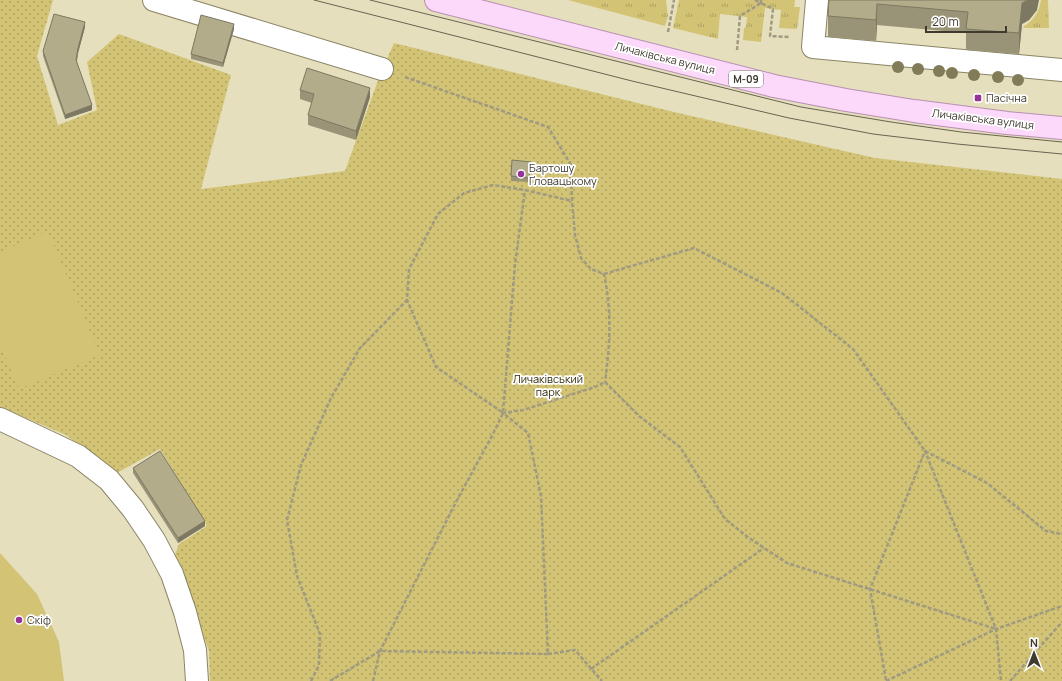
<svg xmlns="http://www.w3.org/2000/svg" width="1062" height="681" font-family="Manrope,sans-serif">
<defs>
<pattern id="grass-tufts" width="24" height="20" patternUnits="userSpaceOnUse"><rect width="24" height="20" fill="#d3c475"/><path d="M3 7l-1-3M5 7V3M7 7l1-3M15 17l-1-3M17 17v-4M19 17l1-3" fill="none" stroke="#ada060"/></pattern>
<pattern id="park-dots" width="8" height="8" patternUnits="userSpaceOnUse"><rect width="8" height="8" fill="#d3c475"/><path d="M2 2h.1M6 6h.1" fill="none" stroke="#ada060" stroke-width="1.8" stroke-linecap="round"/></pattern>
</defs>
<rect width="100%" height="100%" fill="#e6dfbd"/>
<!-- grass -->
<g fill="url(#grass-tufts)">
<polygon points="568,0 666,0 668,16 665,26"/>
<polygon points="679,0 795,0 794,7 800,7 797,29 779,28 781,10 765,8 761,42 743,40 744,28 746,27 747,17 720,14 718,39 673,28"/>
<path d="M1041 0H1048L1049 28H1023L1024 26C1033 21 1040 11 1041 0Z"/>
</g>
<!-- park -->
<polygon fill="url(#park-dots)" points="0,0 53,0 37,56 58,125 97,110 87,62 119,34 231,75 201,189 345,171 380,75 394,43 674,112 875,158 1062,179 1062,681 210,681 209,651 174,557 179,544 207,526 160,449 117,473 66,435 0,407"/>
<!-- pitch -->
<g fill="#d3c475">
<polygon points="48,231 100,355 19,389 0,345 0,252"/>
<polygon points="0,553 37,594 59,642 64,681 0,681"/>
</g>
<g fill="none" stroke-linecap="round" stroke-linejoin="round">
<defs>
<g id="minor">
<polyline points="154,0 382,69"/>
<polyline points="817,0 813,47 1062,70"/>
<polyline points="0,419 78,456 109,480 133,509 154,540 172,574 185,612 195,650 197,681"/>
</g>
<polyline id="major" points="436,0 774,86 846,100 914,111 1007,123 1062,128"/>
</defs>
<!-- minor casing -->
<use href="#minor" stroke="#8a8465" stroke-width="24"/>
<!-- major casing -->
<use href="#major" stroke="#b890b2" stroke-width="24"/>
<!-- path -->
<g stroke="#9f9a81" stroke-width="2.5" stroke-dasharray="4 2" stroke-linecap="butt">
<polyline points="755,0 761,3 761,0"/>
<polyline points="668,32 674,0"/>
<polyline points="737,50 740,16 761,3 773,9 770,36 790,37"/>
<path d="M405 77 548 127 571 165 572 201 575 235 581 258 591 269 604 274C612 312 610 345 605 382"/>
<polyline points="604,274 694,248 782,293 853,349 925,451 987,483 1046,531 1062,534"/>
<polyline points="605,382 639,416 680,447 725,519 749,538 787,563 996,629"/>
<polyline points="502,412 436,367 407,300 409,269 438,214 464,193 493,185 525,190 572,201"/>
<polyline points="548,654 575,650 602,681"/>
<polyline points="591,669 764,548"/>
<polyline points="886,680 870,589 925,451 996,629 1001,681"/>
<polyline points="311,681 319,665 320,634 297,576 287,520 301,465 331,398 360,348 407,300"/>
<polyline points="330,681 380,651 548,654 541,496 528,433 503,413 523,410 595,387 605,382"/>
<polyline points="373,681 380,651 456,502 493,434 503,413 515,264 525,190"/>
<polyline points="886,681 996,629 1062,606"/>
<polyline points="1010,681 1062,622"/>
</g>
<!-- minor -->
<use href="#minor" stroke="#fff" stroke-width="22"/>
<!-- major -->
<use href="#major" stroke="#fcd8fb" stroke-width="22"/>
<!-- tram -->
<g stroke="#686452" stroke-width="1">
<polyline points="314,0 632,81 789,118 873,134 957,144 1062,154"/>
<polyline points="370,0 801,107 891,122 961,132 1062,142"/>
</g>
</g>
<!-- trees -->
<g fill="#827b58">
<circle cx="898" cy="67" r="6"/>
<circle cx="918" cy="69" r="6"/>
<circle cx="939" cy="71" r="6"/>
<circle cx="952" cy="73" r="6"/>
<circle cx="974" cy="75" r="6"/>
<circle cx="998" cy="77" r="6"/>
<circle cx="1018" cy="80" r="6"/>
</g>
<!-- wall -->
<g fill="#999478">
<polygon points="829,0 1037,10 1029,20 1022,24 1019,54 966,50 966,33 877,25 876,41 828,37 828,16"/>
<polygon points="85,27 78,53 77,62 92,110 65,119 43,56 43,51"/>
<polygon points="234,29 223,67 191,59 191,54"/>
<polygon points="300,90 370,97 356,140 308,125 308,115 312,103 300,99"/>
<polygon points="531,167 529,182 511,181 511,176"/>
<polygon points="133,468 205,526 178,543 133,473"/>
</g>
<!-- shaded-wall -->
<g fill="#7d7861">
<polygon points="1028,0 1039,0 1037,10 1029,20 1022,24 1019,54 1019,33 1022,3"/>
<polygon points="877,4 877,25 876,41 876,20"/>
<polygon points="85,22 85,27 78,53 76,65 78,48"/>
<polygon points="234,24 234,29 223,67 223,63"/>
<polygon points="370,88 370,97 356,140 356,131"/>
<polygon points="92,105 92,110 65,119 65,115"/>
<polygon points="205,521 205,526 178,543 178,538"/>
</g>
<!-- building -->
<g fill="#b2ac8b" stroke="#7d7861">
<polygon points="829,0 1028,0 1022,3 1019,33 966,29 968,12 877,4 876,20 828,16"/>
<polygon points="54,14 85,22 78,48 76,60 92,105 65,115 43,51"/>
<polygon points="201,15 234,24 223,63 191,54"/>
<polygon points="307,68 370,88 356,131 308,115 314,94 300,90"/>
<polygon points="512,160 531,162 529,178 511,176"/>
<polygon points="160,451 205,521 178,538 133,468"/>
</g>
<!-- markers -->
<g fill="#963298" stroke="#fff" stroke-width="1.5">
<rect x="974" y="94" width="8" height="8" rx="2"/>
<circle cx="521" cy="174" r="4"/>
<circle cx="19" cy="620" r="4"/>
</g>
<g text-anchor="middle" stroke-width="3.5" stroke-linejoin="round" paint-order="stroke">
<!-- shield labels -->
<rect fill="#fff" stroke="#78766d" stroke-width="1" x="729" y="71" width="34" height="16" rx="3"/>
<g font-size="10" font-weight="bold" fill="#3e3b2e">
<text x="746" y="83">М-09</text>
</g>
<!-- street labels -->
<g font-size="11" fill="#3e3b2e" stroke="#fff">
<text transform="translate(665 58) rotate(14)" y="4">Личаківська вулиця</text>
<text transform="translate(983 119) rotate(7)" y="4">Личаківська вулиця</text>
</g>
<!-- poi labels -->
<g font-size="11" fill="#3e3b2e" stroke="#fff" text-anchor="start">
<text x="986" y="102">Пасічна</text>
<text x="529" y="172">Бартошу<tspan x="529" dy="13">Ґловацькому</tspan></text>
<text x="27" y="624">Скіф</text>
</g>
<!-- park labels -->
<g font-size="11" fill="#312a05" stroke="#fff">
<text x="548" y="383">Личаківський<tspan x="548" dy="13">парк</tspan></text>
</g>
</g>
<!-- north arrow -->
<g transform="translate(1034 653)" stroke="#ffffff" stroke-width="3" paint-order="stroke">
<path d="M0-3L7 15L0 10L-7 15Z" fill="#3e3b2e"/>
<text y="-6" font-size="11" font-weight="bold" text-anchor="middle" fill="#3e3b2e">N</text>
</g>
<!-- scale -->
<path d="M926 26v6h80v-6" fill="none" stroke="#3e3b2e" stroke-width="2"/>
<text x="932" y="26" font-size="12" fill="#3e3b2e" stroke="#ffffff" stroke-width="3" paint-order="stroke">20 m</text>
</svg>
